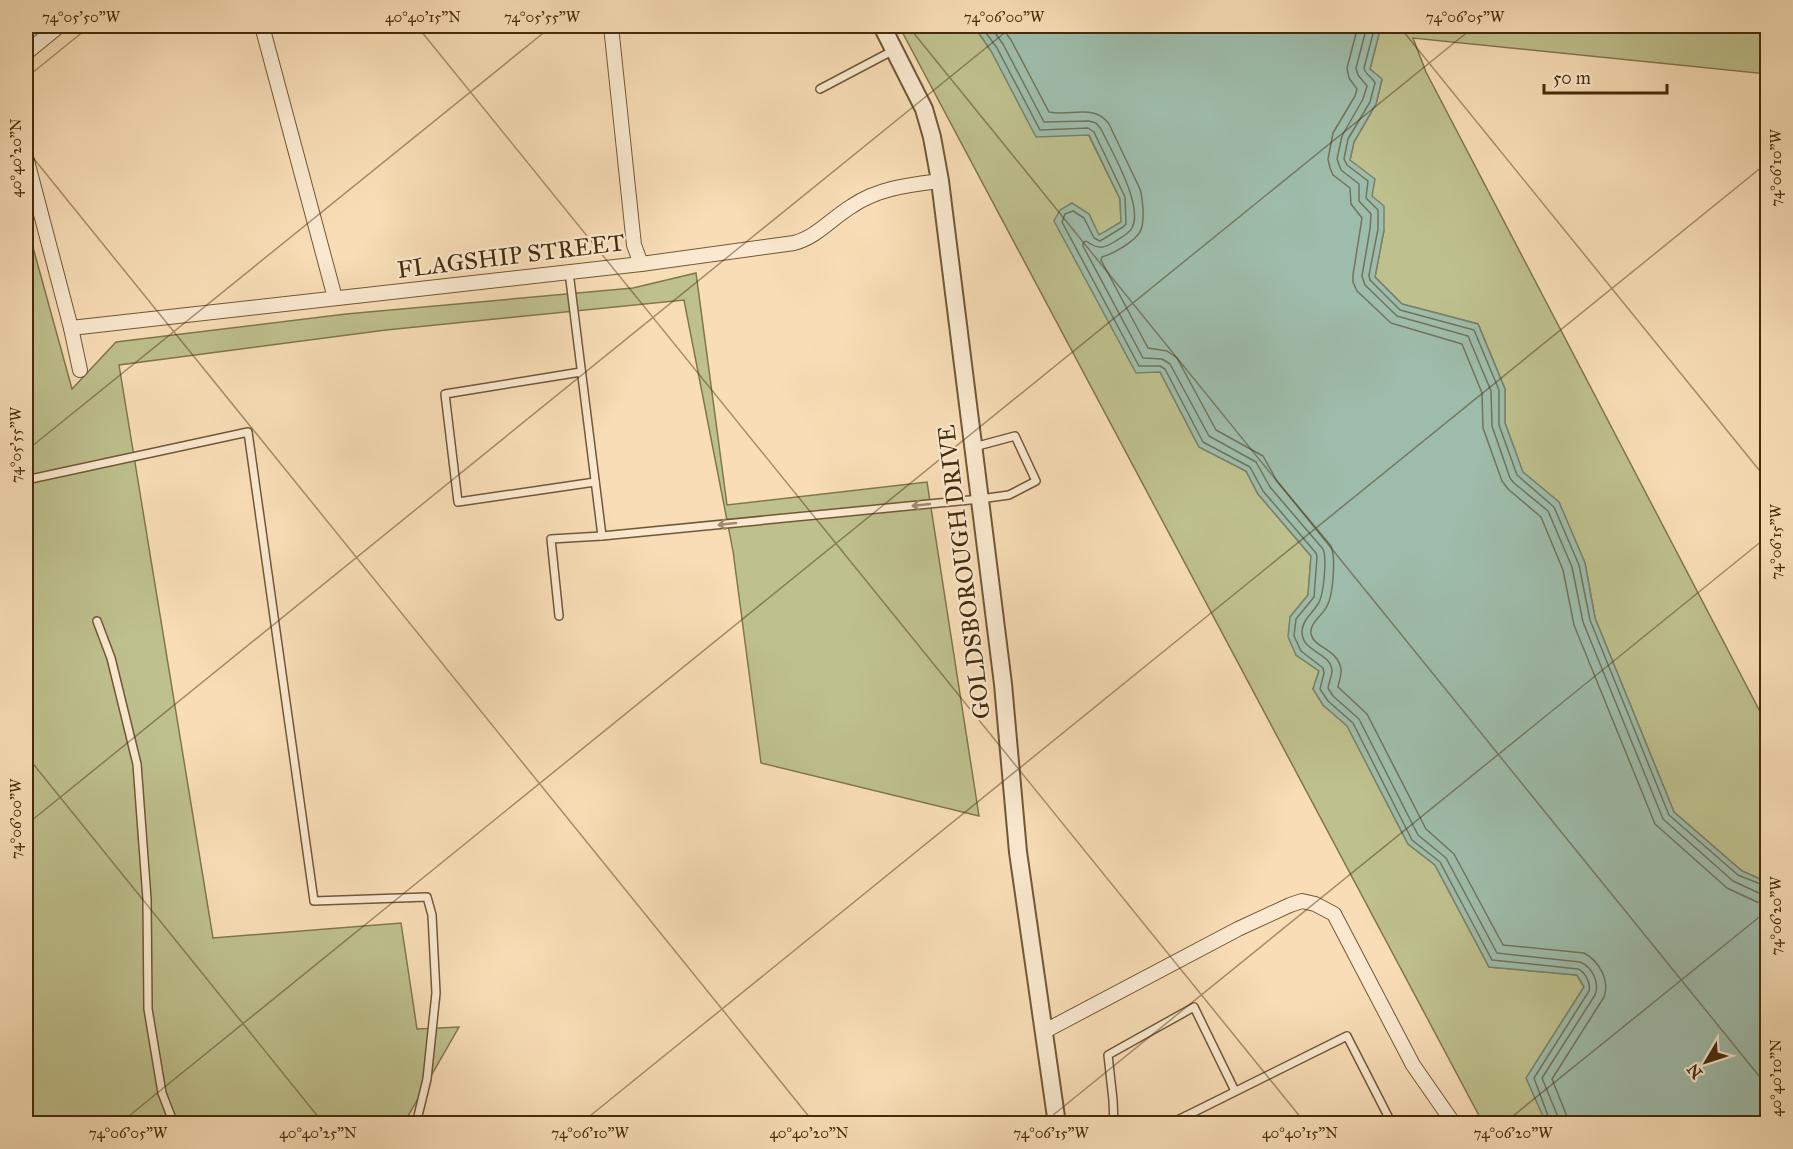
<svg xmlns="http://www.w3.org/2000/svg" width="1793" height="1149" font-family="'IM FELL Great Primer',serif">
<rect width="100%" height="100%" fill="#f8ddb6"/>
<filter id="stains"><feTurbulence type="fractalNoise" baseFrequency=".00333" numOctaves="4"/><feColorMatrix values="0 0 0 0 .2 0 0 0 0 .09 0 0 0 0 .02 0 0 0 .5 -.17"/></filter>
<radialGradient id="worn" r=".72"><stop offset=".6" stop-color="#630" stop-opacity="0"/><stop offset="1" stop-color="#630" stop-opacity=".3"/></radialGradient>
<!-- green -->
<g fill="#bec08d" stroke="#81764c" stroke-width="1.5">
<polygon points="899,26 974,26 991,51 1088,134 1120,199 1121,222 1099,236 1089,214 1160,372 1199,447 1246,471 1258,494 1311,556 1308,595 1290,617 1296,655 1319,671 1313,689 1323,705 1347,725 1408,844 1435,865 1489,967 1577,975 1584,987 1527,1077 1546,1123 1483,1123"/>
<polygon points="1381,26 1767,26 1767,74 1413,38 1426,72 1767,725 1767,882 1742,871 1674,812 1595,618 1585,563 1559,503 1523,473 1505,423 1505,389 1478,324 1402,304 1375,277 1384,230 1372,196 1350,160 1354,142 1376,104 1382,80 1370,69"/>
<polygon points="26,222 72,389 116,342 346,314 633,288 696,273 727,505 927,482 979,816 761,763 733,551 684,300 386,330 119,365 213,938 401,923 417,1029 459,1027 404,1123 26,1123"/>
</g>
<!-- water -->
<polygon fill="#9ebcab" stroke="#7a826b" stroke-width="1.5" points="974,26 1381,26 1370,69 1382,79 1376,104 1354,142 1350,160 1375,179 1372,196 1384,206 1384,230 1375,277 1402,304 1478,324 1505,389 1505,423 1523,472 1559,502 1585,563 1595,618 1674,812 1742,871 1767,882 1767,1123 1546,1123 1526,1078 1584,987 1577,975 1489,967 1435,865 1408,844 1347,726 1323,705 1313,689 1319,671 1296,655 1288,637 1290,617 1308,595 1311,556 1258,494 1246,471 1199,447 1160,372 1136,373 1054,221 1060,210 1072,203 1089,214 1099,235 1121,222 1120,199 1089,135 1036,137 991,51"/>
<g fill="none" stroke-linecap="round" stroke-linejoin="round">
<!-- shore -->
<g stroke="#71745a" stroke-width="1.5">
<path d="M981 26 997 48 1040 130 1088 128 1094 132 1125 197 1126 224 1123 227 1100 241 1094 238 1084 218 1073 211 1065 214 1062 222 1139 366H1160L1165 369 1203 442 1250 467 1263 491 1316 553 1317 557 1314 597 1296 619 1294 636 1301 651 1323 668 1324 673 1320 689 1328 701 1353 723 1412 840 1440 862 1492 960 1578 969C1585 972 1591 983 1589 991L1534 1078 1551 1124"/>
<path d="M990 26 1003 44 1044 122 1089 121 1096 123 1101 129C1111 150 1144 206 1132 228 1129 234 1120 238 1114 242 1103 249 1097 249 1086 241L1083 243V246L1143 358 1162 359 1170 364 1209 436 1256 462 1270 487 1323 549C1327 558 1324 595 1318 604 1312 614 1303 619 1302 631 1301 652 1330 652 1332 670 1332 676 1329 682 1328 688L1333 696 1359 719 1418 835 1446 858 1497 953 1580 962C1592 967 1600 982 1595 995L1542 1078 1558 1117V1124"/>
<path d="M1001 26 1011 40 1049 112C1070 117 1094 103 1109 124L1140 189C1142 195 1142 201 1143 208 1144 229 1142 235 1123 247 1116 251 1110 255 1102 257L1101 260 1148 348 1167 351 1177 358 1216 430 1263 456 1277 481 1331 546C1336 558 1333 596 1327 606 1323 615 1309 623 1311 634 1314 648 1338 649 1341 669 1342 675 1339 681 1338 687L1367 714 1426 829 1454 854 1503 945 1584 953C1599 961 1610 980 1604 997L1552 1079 1566 1114 1567 1124"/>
<polyline points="1358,26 1347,68 1349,78 1357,89 1355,96 1333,133 1328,159 1330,168 1333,175 1350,188 1351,204 1362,218 1353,275 1353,282 1357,291 1391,323 1462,344 1482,393 1483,428 1502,481 1508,489 1541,517 1563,570 1574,625 1655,824 1727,888 1757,902 1768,904"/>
<polyline points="1367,26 1356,68 1358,75 1367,86 1363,99 1342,136 1337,159 1341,170 1359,184 1359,201 1371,214 1370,229 1362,276 1365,285 1397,316 1468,336 1491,391 1492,426 1510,478 1514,483 1548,511 1572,567 1583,622 1663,819 1733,881 1761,894 1768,895"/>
<path d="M1375 26 1364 68C1365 75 1373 77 1375 83L1370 102 1348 139 1344 159 1347 165 1368 181 1366 198 1378 210V229L1369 275 1370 280 1400 310 1474 330 1499 390V425L1517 475 1554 507 1579 565 1590 620 1669 815 1738 875 1768 887"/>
</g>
<defs>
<g id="service">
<polyline points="820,89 894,50"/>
<polyline points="569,272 602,536"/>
<polyline points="581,372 445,394 458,502 595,482"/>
<polyline points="26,480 248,432 314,901 427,897 432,915 436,993 427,1079 416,1124"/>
<polyline points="559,616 551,539 602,536 980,499 1009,495 1036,481 1015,436 974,447"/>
<polyline points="97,621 111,658 137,764 147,899 148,1009 162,1093 174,1124"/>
<polyline points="1186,1116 1347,1036 1392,1124"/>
<polyline points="1114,1124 1113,1100 1108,1055 1194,1007 1235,1091"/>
<polyline points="1169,1124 1186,1116 1190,1124"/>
</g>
<g id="minor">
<polyline points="26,26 27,26"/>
<polyline points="262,26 335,298"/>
<polyline points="611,26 634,245 641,264"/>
<polyline points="26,53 59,26"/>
<polyline points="26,157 71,328 80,370"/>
<path d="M71 328 641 264 794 243C817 237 832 218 852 206 879 188 909 185 940 181"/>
<polyline points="1043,1032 1238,929 1290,905 1302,901 1315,904 1334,914 1413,1065 1454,1124"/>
</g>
<polyline id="tertiary" points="882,26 924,109 932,137 940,181 1003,684 1018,852 1057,1124"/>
</defs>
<!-- service casing -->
<use href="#service" stroke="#715835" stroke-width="10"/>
<!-- minor casing -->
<use href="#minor" stroke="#715835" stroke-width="16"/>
<!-- tertiary casing -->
<use href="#tertiary" stroke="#715835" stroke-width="20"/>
<!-- service -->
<use href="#service" stroke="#fae9d0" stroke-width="7"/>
<!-- minor -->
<use href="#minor" stroke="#fae9d0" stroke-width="14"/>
<!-- tertiary -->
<use href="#tertiary" stroke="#fae9d0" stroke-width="16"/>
</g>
<!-- one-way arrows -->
<defs><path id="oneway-shaft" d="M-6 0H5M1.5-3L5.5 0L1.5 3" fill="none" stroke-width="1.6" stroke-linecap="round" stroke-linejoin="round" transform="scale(1.5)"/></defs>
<g stroke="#9f8a6d">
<use href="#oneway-shaft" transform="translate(921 505) rotate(174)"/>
<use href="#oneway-shaft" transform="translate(727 524) rotate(174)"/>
</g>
<!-- ticks -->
<path fill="none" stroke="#442b0a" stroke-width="1.5" stroke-opacity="0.45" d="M417 26 1306 1124M908 26 1768 1087M1399 26 1768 481M26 78 90 26M26 149 815 1124M26 451 552 26M26 755 324 1124M26 825 1013 26M119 1124 1475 26M580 1124 1768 162M1042 1124 1768 536M1503 1124 1768 910"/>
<g text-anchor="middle" stroke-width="4.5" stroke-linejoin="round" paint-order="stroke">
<!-- street labels -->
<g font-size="24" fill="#442b0a" stroke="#fae9d0">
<text transform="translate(511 256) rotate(-7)" y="8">FLAGSHIP STREET</text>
<text transform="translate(964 572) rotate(-97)" y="8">GOLDSBOROUGH DRIVE</text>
</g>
</g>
<!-- margin -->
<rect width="1793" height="1149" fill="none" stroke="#f8ddb6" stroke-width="66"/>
<!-- north arrow -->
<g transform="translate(1706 1062) rotate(231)" stroke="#fae9d0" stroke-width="4.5" paint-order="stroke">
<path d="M0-4.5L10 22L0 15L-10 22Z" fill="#442b0a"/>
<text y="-9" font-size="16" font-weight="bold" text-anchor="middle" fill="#442b0a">N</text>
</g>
<!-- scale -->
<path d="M1544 84v9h123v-9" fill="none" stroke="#442b0a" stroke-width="3"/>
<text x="1553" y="84" font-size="18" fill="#442b0a" stroke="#fae9d0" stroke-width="4.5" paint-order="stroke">50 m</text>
<rect x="33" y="33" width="1727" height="1083" fill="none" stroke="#442b0a" stroke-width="2"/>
<g font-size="15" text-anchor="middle" fill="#442b0a">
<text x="81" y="22">74°05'50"W</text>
<text x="423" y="22">40°40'15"N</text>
<text x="542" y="22">74°05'55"W</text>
<text x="1004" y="22">74°06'00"W</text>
<text x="1465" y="22">74°06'05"W</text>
<text transform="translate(16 158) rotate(-90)" y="5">40°40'20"N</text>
<text transform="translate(1776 168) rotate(-90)" y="5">74°06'10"W</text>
<text transform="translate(16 445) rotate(-90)" y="5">74°05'55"W</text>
<text transform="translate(1776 542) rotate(-90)" y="5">74°06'15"W</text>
<text transform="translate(16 819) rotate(-90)" y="5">74°06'00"W</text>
<text transform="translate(1776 916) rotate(-90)" y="5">74°06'20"W</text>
<text transform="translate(1776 1078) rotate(-90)" y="5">40°40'10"N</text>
<text x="128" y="1138">74°06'05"W</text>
<text x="318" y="1138">40°40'25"N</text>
<text x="590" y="1138">74°06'10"W</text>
<text x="809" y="1138">40°40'20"N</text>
<text x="1051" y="1138">74°06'15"W</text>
<text x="1300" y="1138">40°40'15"N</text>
<text x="1513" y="1138">74°06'20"W</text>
</g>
<rect width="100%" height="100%" filter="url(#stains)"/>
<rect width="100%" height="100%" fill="url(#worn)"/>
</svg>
